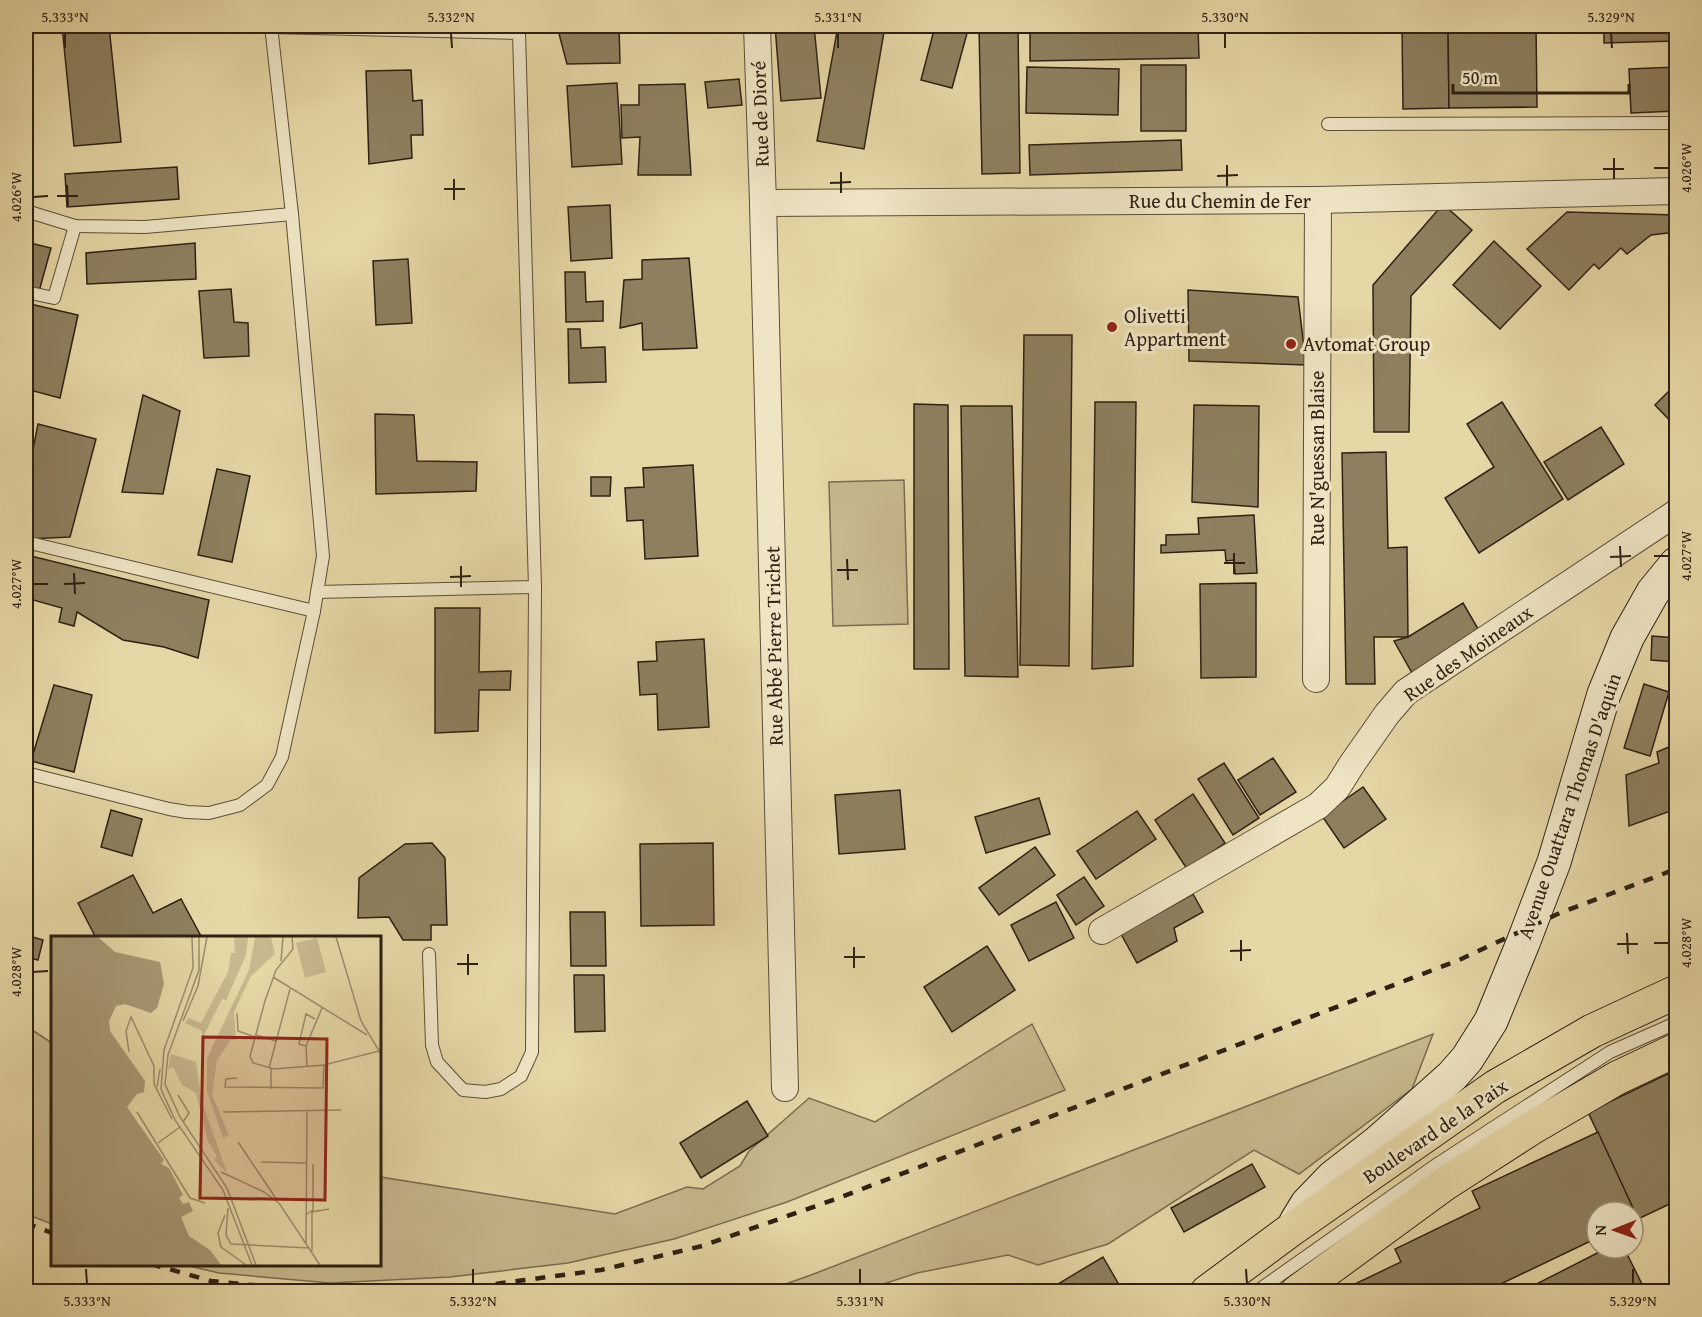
<svg xmlns="http://www.w3.org/2000/svg" width="1702" height="1317" font-family="'Gentium Book Plus',serif">
<rect width="100%" height="100%" fill="#e6d7a6"/>
<filter id="stains"><feTurbulence type="fractalNoise" baseFrequency=".00333" numOctaves="4"/><feColorMatrix values="0 0 0 0 .2 0 0 0 0 .09 0 0 0 0 .02 0 0 0 .5 -.17"/></filter>
<radialGradient id="worn" r=".72"><stop offset=".6" stop-color="#630" stop-opacity="0"/><stop offset="1" stop-color="#630" stop-opacity=".3"/></radialGradient>
<!-- green -->
<g fill="#c7b88d" stroke="#7a6c50" stroke-width="1.5">
<polygon points="904,480 908,624 833,626 829,482"/>
<polygon points="1032,1024 1065,1090 787,1202 674,1239 568,1263 450,1277 330,1283 219,1273 185,1265 380,1264 380,1177 615,1214 687,1187 703,1189 740,1166 749,1151 809,1098 875,1122"/>
<polygon points="26,1026 52,1043 52,1224 26,1214"/>
<polygon points="1433,1034 1412,1089 1299,1174 1254,1150 1108,1244 1038,1265 1008,1255 917,1273 862,1291 766,1291 811,1275"/>
</g>
<!-- building -->
<g fill="#8e805f" stroke="#2e2113" stroke-width="1.5">
<polygon points="62,26 109,26 121,142 74,146"/>
<polygon points="557,26 619,26 620,63 567,64"/>
<polygon points="775,26 814,26 821,98 781,101"/>
<polygon points="838,26 885,26 864,149 817,141"/>
<polygon points="935,26 969,26 952,88 921,80"/>
<polygon points="979,26 1018,26 1020,173 982,174"/>
<polygon points="1030,26 1198,26 1199,58 1030,61"/>
<polygon points="1402,26 1448,26 1449,108 1403,109"/>
<polygon points="1448,26 1536,26 1537,107 1449,108"/>
<polygon points="1604,26 1676,26 1676,41 1604,43"/>
<rect x="1141" y="65" width="45" height="66"/>
<polygon points="1027,67 1119,69 1118,115 1026,113"/>
<polygon points="1676,67 1676,111 1631,113 1629,69"/>
<polygon points="411,70 413,101 422,100 423,135 411,135 412,158 369,164 366,71"/>
<polygon points="739,79 742,105 708,108 705,82"/>
<polygon points="617,83 622,164 572,167 567,86"/>
<polygon points="685,84 691,175 638,175 640,137 622,138 621,105 639,105 639,85"/>
<polygon points="1181,140 1182,170 1030,175 1029,145"/>
<polygon points="177,167 179,199 67,207 65,174"/>
<polygon points="1443,204 1472,230 1411,296 1409,432 1374,432 1373,285"/>
<polygon points="610,205 612,258 571,261 568,207"/>
<polygon points="1567,212 1676,215 1676,232 1651,235 1627,254 1621,248 1599,269 1594,264 1569,290 1527,249"/>
<polygon points="1494,241 1541,286 1500,329 1453,285"/>
<polygon points="26,242 51,248 38,295 26,292"/>
<polygon points="195,243 196,279 87,284 86,253"/>
<polygon points="689,258 697,348 643,350 642,323 620,328 624,280 642,279 642,260"/>
<polygon points="408,259 412,323 376,325 373,261"/>
<polygon points="565,272 585,272 586,302 603,301 603,321 566,322"/>
<polygon points="231,289 234,322 248,323 249,356 204,358 199,291"/>
<polygon points="1188,290 1298,297 1306,365 1189,361"/>
<polygon points="26,303 78,315 60,398 26,389"/>
<polygon points="568,329 580,329 581,348 605,347 606,382 569,383"/>
<polygon points="1024,335 1072,335 1069,666 1020,665"/>
<polygon points="1676,384 1676,427 1655,405"/>
<polygon points="143,395 180,411 163,494 122,492"/>
<polygon points="1095,402 1136,402 1133,666 1092,669"/>
<polygon points="1502,402 1563,499 1479,553 1445,498 1494,467 1467,424"/>
<polygon points="914,404 948,405 949,669 914,669"/>
<polygon points="1194,405 1259,406 1258,507 1192,502"/>
<polygon points="961,406 1012,406 1018,677 965,676"/>
<polygon points="375,414 414,415 417,461 477,462 476,491 376,494"/>
<polygon points="38,424 96,439 70,537 26,539 26,485"/>
<polygon points="1601,427 1624,464 1568,500 1544,462"/>
<polygon points="1386,452 1388,548 1407,547 1408,637 1374,637 1375,684 1346,684 1342,453"/>
<polygon points="693,465 698,556 645,559 643,520 627,521 625,488 644,487 643,468"/>
<polygon points="217,469 250,476 232,562 198,555"/>
<polygon points="591,477 611,477 610,496 591,496"/>
<polygon points="1254,515 1257,573 1235,574 1234,560 1226,561 1225,550 1161,553 1161,545 1166,545 1166,535 1199,534 1198,518"/>
<polygon points="31,556 209,600 198,658 164,647 123,640 77,612 74,626 59,622 62,608 26,598 26,580"/>
<polygon points="1256,583 1256,677 1201,678 1200,584"/>
<polygon points="1463,603 1481,634 1412,673 1394,641 1408,637"/>
<polygon points="435,608 480,608 479,672 511,671 510,690 479,690 478,731 435,733"/>
<polygon points="1652,636 1676,638 1676,662 1651,660"/>
<polygon points="704,639 709,727 658,730 657,694 640,695 638,662 657,661 656,642"/>
<polygon points="1644,684 1669,692 1650,756 1624,748"/>
<polygon points="54,685 92,695 74,772 31,761"/>
<polygon points="1676,744 1676,809 1629,826 1626,775 1659,763 1657,752"/>
<polygon points="1273,758 1296,792 1260,815 1238,780"/>
<polygon points="1224,763 1259,818 1233,835 1198,779"/>
<polygon points="1363,787 1386,819 1344,848 1322,816"/>
<polygon points="900,790 905,849 839,854 835,795"/>
<polygon points="1193,794 1225,843 1187,869 1155,820"/>
<polygon points="1039,798 1050,834 986,853 975,817"/>
<polygon points="111,810 142,819 132,856 101,847"/>
<polygon points="1137,811 1156,839 1096,879 1077,851"/>
<polygon points="432,843 445,858 447,925 431,925 431,940 403,940 389,917 358,918 359,878 405,844"/>
<polygon points="713,843 714,925 641,926 640,844"/>
<polygon points="1035,847 1055,875 999,915 979,888"/>
<polygon points="133,875 153,913 181,899 202,938 96,938 78,903"/>
<polygon points="1084,877 1104,906 1076,925 1057,895"/>
<polygon points="1193,894 1203,912 1174,928 1177,941 1137,963 1121,934"/>
<polygon points="1056,902 1074,938 1029,961 1011,925"/>
<polygon points="570,912 605,912 606,966 571,966"/>
<polygon points="26,935 43,940 38,960 26,957"/>
<polygon points="987,946 1015,990 952,1032 924,987"/>
<polygon points="574,975 604,975 605,1031 575,1032"/>
<polygon points="1676,1070 1676,1201 1638,1219 1588,1112"/>
<polygon points="747,1101 768,1136 701,1178 680,1143"/>
<polygon points="1598,1132 1638,1219 1633,1221 1633,1212 1597,1212 1597,1238 1484,1292 1338,1292 1401,1262 1395,1249 1480,1208 1472,1191"/>
<polygon points="1252,1164 1265,1187 1184,1232 1171,1208"/>
<polygon points="1607,1248 1624,1248 1646,1292 1521,1292"/>
<polygon points="1103,1257 1118,1283 1104,1292 1063,1292 1058,1284"/>
</g>
<g fill="none" stroke-linecap="round" stroke-linejoin="round">
<defs>
<g id="service">
<polyline points="271,27 519,33 535,587 532,1052 521,1076 501,1089 485,1092 463,1090 437,1062 432,1045 429,954"/>
<polyline points="1328,124 1676,123"/>
<polyline points="26,211 75,226 145,227 292,214"/>
<polyline points="26,292 54,298 75,226"/>
<polyline points="26,542 314,611"/>
<polyline points="317,592 535,587"/>
<polyline points="26,773 169,809 187,812 209,813 240,805 267,785 282,757 314,611 323,556 292,214 271,26"/>
<polyline points="1256,1292 1439,1163 1610,1052 1676,1023"/>
</g>
<g id="minor">
<polyline points="757,26 763,203 785,1088"/>
<polyline points="763,203 1318,200 1676,191"/>
<polyline points="1316,679 1318,200"/>
<polyline points="1102,931 1318,806 1337,788 1352,764 1387,714 1406,692 1676,513"/>
</g>
<polyline id="secondary" points="1296,1222 1307,1204 1333,1177 1378,1142 1452,1076 1467,1059 1491,1021 1523,943 1554,862 1604,694 1627,638 1653,592 1676,564"/>
<g id="primary">
<polyline points="1207,1292 1292,1229 1495,1087 1592,1031 1676,992"/>
<polyline points="1297,1292 1446,1183 1530,1129 1617,1078 1676,1050"/>
</g>
</defs>
<!-- service casing -->
<use href="#service" stroke="#5c4e38" stroke-width="14"/>
<!-- minor casing -->
<use href="#minor" stroke="#5c4e38" stroke-width="28"/>
<!-- secondary casing -->
<use href="#secondary" stroke="#2e2113" stroke-width="35"/>
<!-- primary casing -->
<use href="#primary" stroke="#2e2113" stroke-width="35"/>
<!-- service -->
<use href="#service" stroke="#efe5c5" stroke-width="12"/>
<!-- minor -->
<use href="#minor" stroke="#efe5c5" stroke-width="26"/>
<!-- secondary -->
<use href="#secondary" stroke="#efe5c5" stroke-width="33"/>
<!-- primary -->
<use href="#primary" stroke="#e6d7a6" stroke-width="33"/>
<!-- rail -->
<g stroke="#2e2113" stroke-width="4.5" stroke-dasharray="10 10" stroke-linecap="butt">
<polyline points="26,1223 52,1233"/>
<polyline points="151,1264 211,1281 325,1292"/>
<polyline points="356,1292 472,1287 601,1270 702,1246 836,1199 1459,960 1560,913 1676,869"/>
</g>
</g>
<!-- ticks -->
<path fill="none" stroke="#2e2113" stroke-width="2" d="M65 33V48M451 33 452 48M838 33V48M1225 33V48M1611 33 1612 48M1614 158V179M1227 165V186M1654 168H1669M1603 169H1624M841 172V193M1217 176 1238 175M454 179V200M830 183 851 182M67 185 68 206M444 189H465M57 196H78M33 197 48 196M1620 546 1621 567M1234 553V574M1654 556H1669M1610 557 1631 556M847 559 848 580M1224 563H1245M461 566V587M837 570H858M74 573 75 594M450 577 471 576M33 584H48M64 584 85 583M1627 933 1628 954M1241 940V961M1654 943H1669M1617 944H1638M854 947V968M1230 951 1251 950M468 954V975M844 957H865M457 964H478M33 972 48 971M86 1269 87 1284M473 1269V1284M860 1269V1284M1246 1269 1247 1284M1633 1269V1284"/>
<!-- markers -->
<g fill="#8f2418" stroke="#efe5c5" stroke-width="2">
<circle cx="1112" cy="327" r="6"/>
<circle cx="1291" cy="344" r="6"/>
</g>
<g text-anchor="middle" stroke-width="6" stroke-linejoin="round" paint-order="stroke">
<!-- street labels -->
<g font-size="20" fill="#2e2113" stroke="#efe5c5">
<text transform="translate(760 114) rotate(-92)" y="7">Rue de Dioré</text>
<text x="1220" y="208">Rue du Chemin de Fer</text>
<text transform="translate(1317 458) rotate(-90)" y="7">Rue N'guessan Blaise</text>
<text transform="translate(774 646) rotate(-91)" y="7">Rue Abbé Pierre Trichet</text>
<text transform="translate(1468 653) rotate(-35)" y="7">Rue des Moineaux</text>
<text transform="translate(1569 806) rotate(-71)" y="7">Avenue Ouattara Thomas D'aquin</text>
<text transform="translate(1435 1131) rotate(-34)" y="7">Boulevard de la Paix</text>
</g>
<!-- poi labels -->
<g font-size="20" fill="#2e2113" stroke="#efe5c5" text-anchor="start">
<text x="1124" y="323">Olivetti<tspan x="1124" dy="23">Appartment</tspan></text>
<text x="1303" y="351">Avtomat Group</text>
</g>
</g>
<!-- overview -->
<g transform="translate(51 936)">
<rect width="330" height="330" fill="#e6d7a6"/>
<path d="M183 1H197L195 19 175 64 171 63 151 103V95L134 87 137 82 150 87 177 36 180 17H184ZM204 1H220L224 18 200 40 183 76 185 104H180L166 124 161 159 178 199 172 202 156 155V122L198 34ZM266 2 275 36 254 42 245 7ZM120 118 145 126 151 166 176 237 163 224 166 220 157 206 145 157 131 149 122 131 117 134Z" fill="#c7b88d"/>
<path d="M0 1H47L64 16 109 26 113 48 106 72 100 77 74 68 65 70 58 85 59 95 94 145 93 156 86 158 76 171 113 224 110 228 118 232 132 259 128 262 132 268 138 266 142 275 130 281 138 300 159 314 170 329H0Z" fill="#a79974"/>
<path fill="none" stroke="#9c8e6b" stroke-width="1.5" d="M141 1 142 32 113 114 110 153 124 184 172 254 201 329M148 1V34L117 119 114 148 129 181 176 252 205 329M241 1 242 13 225 34 214 65 199 120 202 127 223 133 273 129 328 115M285 1 310 85 330 118M230 25 232 1M222 41 316 99M186 77 187 95 204 101M132 85 147 50 156 1M205 99 225 105M255 110 248 108 255 78 264 83M78 116 75 95 80 81 103 130V148L121 183M256 131 255 110 271 72M218 132 239 53M220 132V153M186 142 175 143 174 151 272 152 273 129M106 151 109 133M127 159 138 177 132 186M86 176 139 262 154 267M172 176 290 174M187 206 226 264M107 207 129 191M210 226 255 227M170 236 213 256 228 267 269 329M177 272 175 299 180 308 258 312M256 278 262 274V228M174 279 167 297 170 311 195 329M255 307 256 175M261 315V276L278 273"/>
<path fill="#8f2418" fill-opacity="0.15" stroke="#8f2418" stroke-width="3" d="M152 101 276 103 274 264 149 262Z"/>
<rect width="330" height="330" fill="none" stroke="#2e2113" stroke-width="3"/>
</g>
<!-- margin -->
<rect width="1702" height="1317" fill="none" stroke="#e6d7a6" stroke-width="66"/>
<!-- north arrow -->
<g transform="translate(1615 1230) rotate(269)"><circle r="28" fill="#efe5c5" stroke="#a2977e" stroke-width="1.5"/>
<path d="M0-4.5L10 22L0 15L-10 22Z" fill="#8f2418"/>
<text y="-9" font-size="16" font-weight="bold" text-anchor="middle" fill="#2e2113">N</text>
</g>
<!-- scale -->
<path d="M1453 84v9h176v-9" fill="none" stroke="#2e2113" stroke-width="3"/>
<text x="1462" y="84" font-size="18" fill="#2e2113" stroke="#efe5c5" stroke-width="4.5" paint-order="stroke">50 m</text>
<rect x="33" y="33" width="1636" height="1251" fill="none" stroke="#2e2113" stroke-width="2"/>
<g font-size="15" text-anchor="middle" fill="#2e2113">
<text x="65" y="22">5.333°N</text>
<text x="451" y="22">5.332°N</text>
<text x="838" y="22">5.331°N</text>
<text x="1225" y="22">5.330°N</text>
<text x="1611" y="22">5.329°N</text>
<text transform="translate(1686 168) rotate(-90)" y="5">4.026°W</text>
<text transform="translate(16 197) rotate(-90)" y="5">4.026°W</text>
<text transform="translate(1686 556) rotate(-90)" y="5">4.027°W</text>
<text transform="translate(16 584) rotate(-90)" y="5">4.027°W</text>
<text transform="translate(1686 943) rotate(-90)" y="5">4.028°W</text>
<text transform="translate(16 972) rotate(-90)" y="5">4.028°W</text>
<text x="87" y="1306">5.333°N</text>
<text x="473" y="1306">5.332°N</text>
<text x="860" y="1306">5.331°N</text>
<text x="1247" y="1306">5.330°N</text>
<text x="1633" y="1306">5.329°N</text>
</g>
<rect width="100%" height="100%" filter="url(#stains)"/>
<rect width="100%" height="100%" fill="url(#worn)"/>
</svg>
